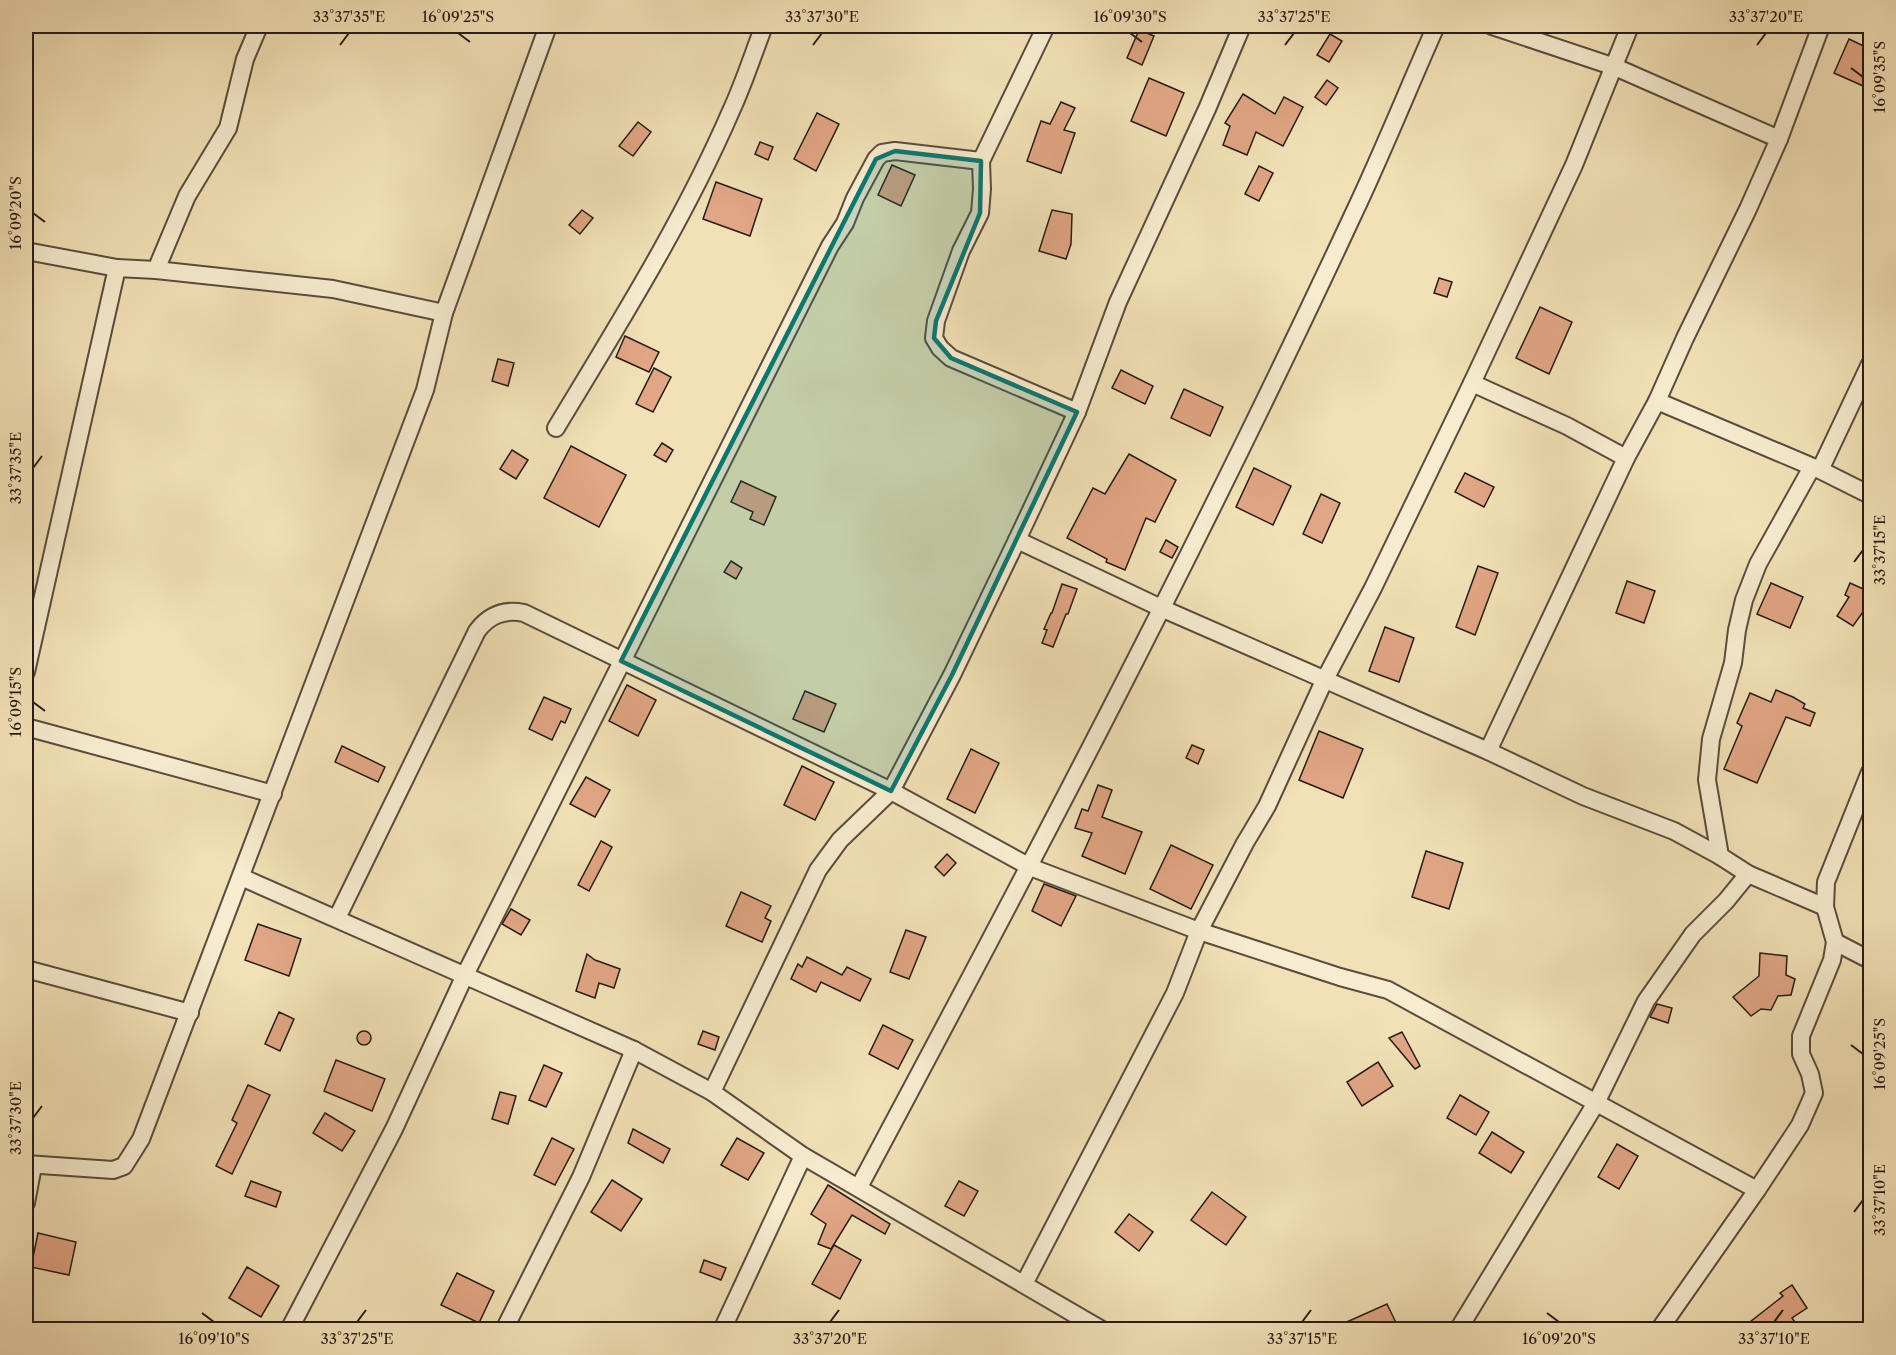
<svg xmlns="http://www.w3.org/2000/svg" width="1896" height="1355" font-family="'Libre Caslon Text',serif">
<rect width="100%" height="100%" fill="#f2e1b7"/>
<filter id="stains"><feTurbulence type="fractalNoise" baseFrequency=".00333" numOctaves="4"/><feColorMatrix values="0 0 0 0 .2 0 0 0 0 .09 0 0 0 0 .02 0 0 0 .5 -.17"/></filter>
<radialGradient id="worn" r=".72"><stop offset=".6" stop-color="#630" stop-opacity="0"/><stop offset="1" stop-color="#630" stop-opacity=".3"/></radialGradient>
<!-- building -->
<g fill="#e1a685" stroke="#271b16" stroke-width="1.5">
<polygon points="1139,30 1154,36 1142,65 1127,58"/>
<polygon points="1330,34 1342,41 1329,62 1317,55"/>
<polygon points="1849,39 1870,49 1870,89 1834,73"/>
<polygon points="1149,78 1184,93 1166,136 1131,121"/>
<polygon points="1327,80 1338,88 1326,105 1315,97"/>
<polygon points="1243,94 1275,114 1284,97 1303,107 1283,146 1256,132 1247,155 1223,145 1230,126 1225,123"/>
<polygon points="1061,102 1075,108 1064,130 1075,133 1061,173 1027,161 1041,121 1050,124"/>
<polygon points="817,113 839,124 816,171 794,159"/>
<polygon points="638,122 651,132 633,156 619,146"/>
<polygon points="760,142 773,147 768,160 755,154"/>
<polygon points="892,165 915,175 901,206 878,195"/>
<polygon points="1259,166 1273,173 1259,201 1245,194"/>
<polygon points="716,182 762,199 750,236 703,219"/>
<polygon points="582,210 593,218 580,234 569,225"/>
<polygon points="1052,210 1072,214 1071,244 1066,259 1039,251"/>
<polygon points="1439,278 1452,282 1447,297 1434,293"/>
<polygon points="1540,307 1572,322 1549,374 1516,358"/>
<polygon points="625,336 659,352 649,372 616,357"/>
<polygon points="498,359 514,363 508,386 492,381"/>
<polygon points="654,368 671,377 653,412 636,404"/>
<polygon points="1121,370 1153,386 1145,404 1112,388"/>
<polygon points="1184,389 1223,407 1210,436 1171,418"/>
<polygon points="662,443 673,450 666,462 654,455"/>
<polygon points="571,446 626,475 599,527 544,498"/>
<polygon points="512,450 528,460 516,479 500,469"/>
<polygon points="1129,454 1176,480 1155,522 1146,518 1125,570 1106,562 1107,559 1067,538 1093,488 1105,494"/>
<polygon points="1254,468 1291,486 1273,525 1236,507"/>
<polygon points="1465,473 1494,487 1484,507 1455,492"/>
<polygon points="741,481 776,497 764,525 750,519 753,512 731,502"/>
<polygon points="1321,494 1340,503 1322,543 1303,534"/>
<polygon points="1166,540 1178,547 1172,558 1160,552"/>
<polygon points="731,561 742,568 736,579 724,572"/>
<polygon points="1478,566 1498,573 1475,635 1456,627"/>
<polygon points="1627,581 1655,591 1644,623 1616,613"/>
<polygon points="1771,583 1803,597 1790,628 1757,614"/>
<polygon points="1850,583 1870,592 1870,602 1853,626 1837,616 1849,597 1845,595"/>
<polygon points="1062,584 1077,589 1068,614 1066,614 1053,647 1042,643 1047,630 1044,629 1051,613 1052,613"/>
<polygon points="1385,627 1414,638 1399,682 1369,671"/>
<polygon points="627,685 656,700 638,736 609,721"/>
<polygon points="1776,690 1793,697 1805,704 1803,708 1815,713 1810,726 1786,717 1757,783 1724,769 1742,726 1737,723 1750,693 1771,702"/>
<polygon points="805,691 836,704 824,732 793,719"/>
<polygon points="544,697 571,709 565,723 561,721 552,740 529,729"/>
<polygon points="1319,731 1363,749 1343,798 1299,780"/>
<polygon points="1192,745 1204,750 1198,764 1186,758"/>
<polygon points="342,746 385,767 378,782 335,762"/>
<polygon points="971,749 999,763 975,813 947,799"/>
<polygon points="802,766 834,782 815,820 784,805"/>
<polygon points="586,777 610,790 595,817 570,804"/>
<polygon points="1098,785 1112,790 1102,817 1142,832 1125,874 1082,856 1092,833 1075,828 1082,809 1088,811"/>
<polygon points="601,841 612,847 589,891 578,885"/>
<polygon points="1171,845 1213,865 1191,909 1150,889"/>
<polygon points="1426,851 1463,863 1449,909 1412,897"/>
<polygon points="947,854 956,863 944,876 935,867"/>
<polygon points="1044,884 1076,896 1061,926 1032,911"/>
<polygon points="741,892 771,906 765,918 771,921 762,942 726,926"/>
<polygon points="511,909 530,920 521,935 502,924"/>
<polygon points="258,924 301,939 289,976 245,960"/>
<polygon points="906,930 926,937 909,979 890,972"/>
<polygon points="1760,953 1787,956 1786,975 1795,979 1791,995 1778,996 1771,1010 1761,1009 1751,1016 1733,997 1759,976"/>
<polygon points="587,954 595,960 620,969 614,988 599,983 595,998 576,991"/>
<polygon points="807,957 842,975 847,967 871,979 860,1001 821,982 816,992 791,979 798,964 802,967"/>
<polygon points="1657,1004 1672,1008 1668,1023 1650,1017"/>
<polygon points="279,1012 294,1019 280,1051 265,1044"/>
<polygon points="883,1025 913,1040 898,1069 869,1054"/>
<circle cx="364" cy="1038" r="7"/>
<polygon points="703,1031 719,1037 715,1050 698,1044"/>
<polygon points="1402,1032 1420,1066 1415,1069 1389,1038"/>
<polygon points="336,1060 385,1079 372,1111 324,1091"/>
<polygon points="1378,1062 1393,1086 1362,1106 1347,1082"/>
<polygon points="544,1065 562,1073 546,1107 529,1100"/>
<polygon points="248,1085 270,1095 232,1174 216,1166 237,1123 232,1120"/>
<polygon points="500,1092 516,1096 508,1124 492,1119"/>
<polygon points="1460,1095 1489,1112 1476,1135 1447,1118"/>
<polygon points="325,1113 355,1131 342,1151 313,1133"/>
<polygon points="633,1129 670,1149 663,1163 628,1143"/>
<polygon points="1492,1132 1524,1152 1511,1173 1479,1153"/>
<polygon points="552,1138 574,1149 555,1185 534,1175"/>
<polygon points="737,1138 764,1153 748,1180 721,1165"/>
<polygon points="1617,1144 1638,1156 1619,1189 1598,1177"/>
<polygon points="612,1180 642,1199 621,1231 591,1212"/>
<polygon points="251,1181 281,1192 276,1207 245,1196"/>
<polygon points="959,1181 978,1191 964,1216 945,1206"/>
<polygon points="828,1185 890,1224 885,1234 852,1215 831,1249 818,1244 826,1224 811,1214"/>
<polygon points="1212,1192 1246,1217 1226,1245 1191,1220"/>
<polygon points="1129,1214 1153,1232 1139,1251 1115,1232"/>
<polygon points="38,1233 76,1242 69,1275 31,1267"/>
<polygon points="834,1245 861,1260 840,1299 812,1284"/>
<polygon points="704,1260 726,1268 721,1280 700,1272"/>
<polygon points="247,1267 279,1286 261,1317 229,1298"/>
<polygon points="457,1273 494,1291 479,1323 441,1305"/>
<polygon points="1792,1285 1807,1308 1792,1318 1800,1329 1741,1329 1783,1296 1780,1293"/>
<polygon points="1387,1304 1399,1329 1331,1329"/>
</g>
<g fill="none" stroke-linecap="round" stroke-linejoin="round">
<defs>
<g id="minor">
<polyline points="1046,26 981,161 982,189 980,213 961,251 936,321 934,338 940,348 951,358 1077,412"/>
<polyline points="1492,26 1615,67 1779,139"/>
<polyline points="26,251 117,268 156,270 187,196 228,128 245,59 259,26"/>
<polyline points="156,270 333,289 444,313"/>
<polyline points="1472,383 1567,426 1626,458 1657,401 1685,338 1748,209 1779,139 1821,26"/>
<polyline points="1657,401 1820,470 1870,495"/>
<path d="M556 428C618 325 683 222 731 111 744 83 753 54 764 26"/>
<polyline points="1820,470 1870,364"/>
<polyline points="1017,540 1161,608 1488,751 1583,796 1674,831 1720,856 1748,874 1825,907"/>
<polyline points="26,672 117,268"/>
<polyline points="26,727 273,794"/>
<polyline points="1488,751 1626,458"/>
<polyline points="1720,856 1707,780 1711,739 1733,663 1737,630 1744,600 1758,564 1812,467"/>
<polyline points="241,877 634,1050 712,1092 803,1156 1102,1330"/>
<path d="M337 918 477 631C489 615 504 609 524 613L891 791 1030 867 1199 931 1340 977 1388 990 1757 1190"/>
<polyline points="1835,942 1870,960"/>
<polyline points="26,969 190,1013"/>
<polyline points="712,1092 818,870 840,840 891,791 952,675 1017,540 1077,412 1118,302 1207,109 1242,26"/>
<polyline points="26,1164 113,1170 124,1166 141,1139 425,390 444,313 548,26"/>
<path d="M859 1187C1030 867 1199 546 1352 217 1382 154 1408 89 1436 26"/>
<polyline points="26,1203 33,1166"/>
<polyline points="1024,1284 1175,993 1199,931 1245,843 1267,806 1324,681 1373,588 1472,383 1574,165 1630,26"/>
<polyline points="289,1330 394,1129 465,975 830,246 845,223 855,198 876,159 882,153 895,151 981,161"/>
<polyline points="504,1330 581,1177 634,1050"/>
<polyline points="722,1330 803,1156"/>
<polyline points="1458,1330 1596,1103 1646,1001 1693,934 1726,901 1748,874"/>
<polyline points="1659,1330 1757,1190 1800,1125 1814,1093 1810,1074 1801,1054 1801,1036 1832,960 1835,942 1825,907 1826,882 1870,772"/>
</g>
</defs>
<!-- minor casing -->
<use href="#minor" stroke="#5a4c3e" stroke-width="20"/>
<!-- minor -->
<use href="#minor" stroke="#f7ecd0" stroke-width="16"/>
</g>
<!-- marked area -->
<path fill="#0f766e" fill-opacity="0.2" stroke="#0f766e" stroke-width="4.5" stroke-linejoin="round" d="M895 151 981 161 980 213 936 321 934 338 951 358 1077 412 952 675 891 791 621 661 876 159Z"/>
<!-- ticks -->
<path fill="none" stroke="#271b16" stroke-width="2" d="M458 33 470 42M1130 33 1142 42M340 45 349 33M813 45 822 33M1285 45 1294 33M1757 45 1766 33M1851 68 1863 77M33 213 45 222M33 468 42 456M1854 562 1863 550M33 702 45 711M1851 1045 1863 1054M33 1118 42 1106M1854 1212 1863 1200M202 1313 214 1322M1547 1313 1559 1322M357 1322 366 1310M830 1322 839 1310M1302 1322 1311 1310M1774 1322 1783 1310"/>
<!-- margin -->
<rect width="1896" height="1355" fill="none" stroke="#f2e1b7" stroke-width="66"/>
<rect x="33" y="33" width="1830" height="1289" fill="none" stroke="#271b16" stroke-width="2"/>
<g font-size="15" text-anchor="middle" fill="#271b16">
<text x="349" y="22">33°37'35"E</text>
<text x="458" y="22">16°09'25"S</text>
<text x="822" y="22">33°37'30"E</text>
<text x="1130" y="22">16°09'30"S</text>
<text x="1294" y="22">33°37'25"E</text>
<text x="1766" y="22">33°37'20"E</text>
<text transform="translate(1880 77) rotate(-90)" y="5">16°09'35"S</text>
<text transform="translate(16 213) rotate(-90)" y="5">16°09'20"S</text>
<text transform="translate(16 468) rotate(-90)" y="5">33°37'35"E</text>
<text transform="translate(1880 550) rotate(-90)" y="5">33°37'15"E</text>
<text transform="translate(16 702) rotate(-90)" y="5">16°09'15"S</text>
<text transform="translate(1880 1054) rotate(-90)" y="5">16°09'25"S</text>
<text transform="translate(16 1118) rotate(-90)" y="5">33°37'30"E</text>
<text transform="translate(1880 1200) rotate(-90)" y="5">33°37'10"E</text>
<text x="214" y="1344">16°09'10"S</text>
<text x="357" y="1344">33°37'25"E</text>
<text x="830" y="1344">33°37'20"E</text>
<text x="1302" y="1344">33°37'15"E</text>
<text x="1559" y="1344">16°09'20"S</text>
<text x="1774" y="1344">33°37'10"E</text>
</g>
<rect width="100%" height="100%" filter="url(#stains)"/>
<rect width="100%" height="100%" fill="url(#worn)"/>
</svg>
